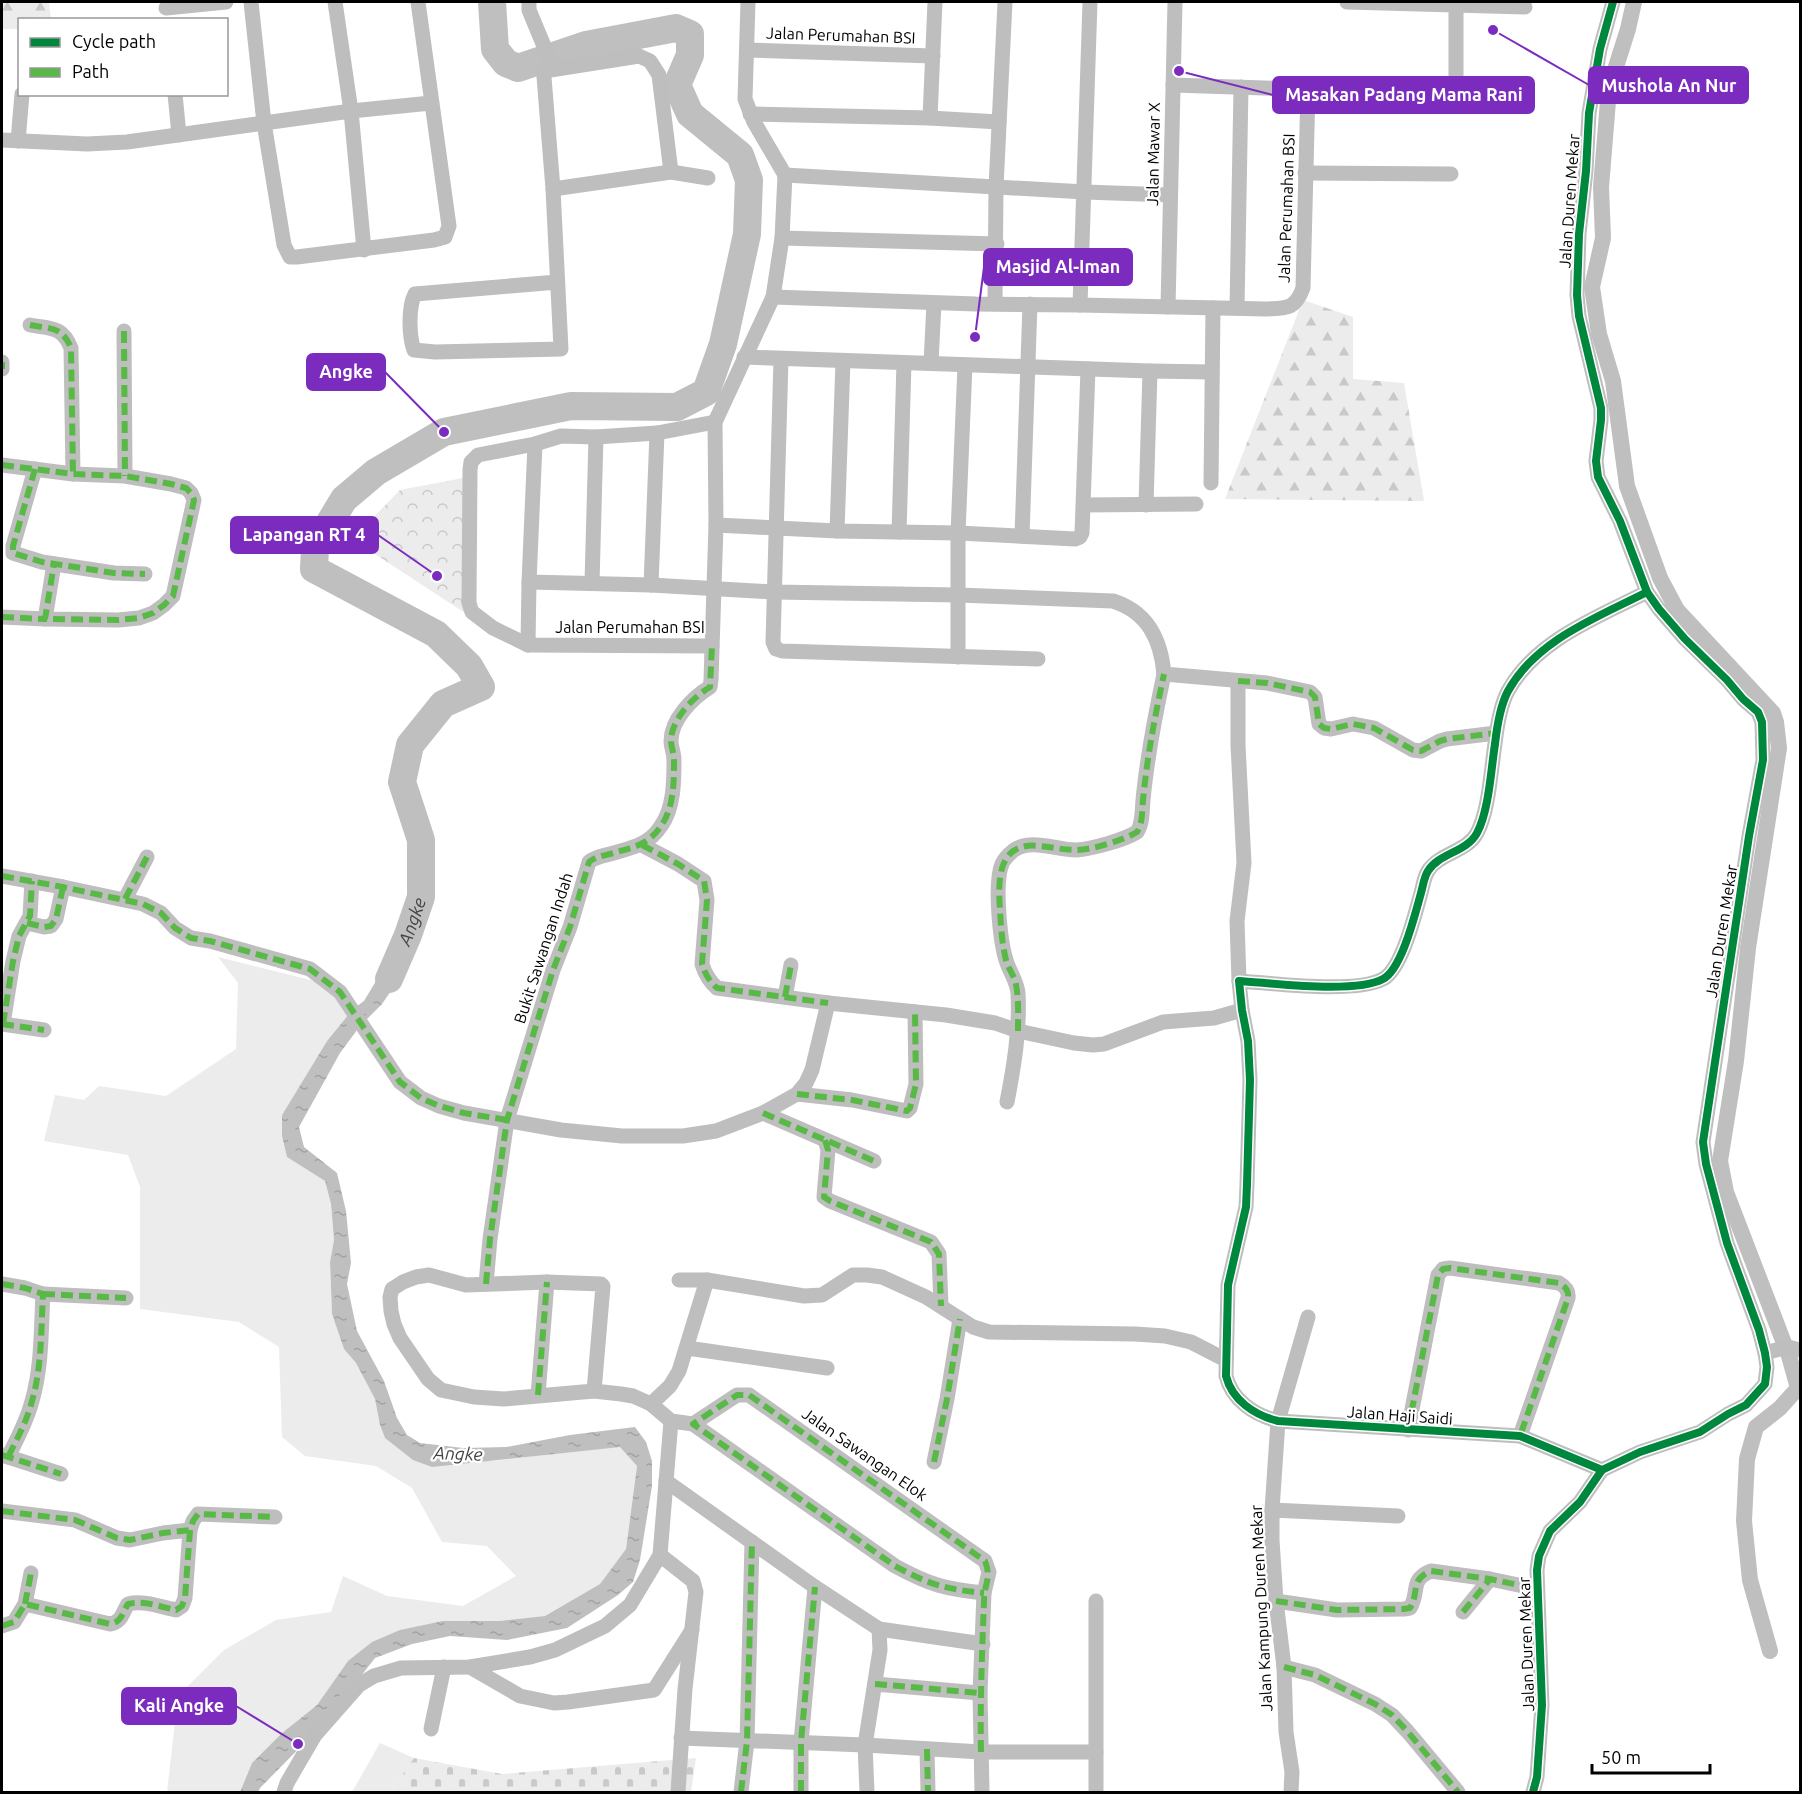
<svg xmlns="http://www.w3.org/2000/svg" width="1802" height="1794" font-family="Ubuntu,sans-serif">
<defs>
<pattern id="forest-firs" width="22" height="20" patternUnits="userSpaceOnUse" patternTransform="scale(1.5)"><rect width="22" height="20" fill="#ececec"/><path d="M5 1l3.5 6h-7zM16 11l3.5 6h-7z" fill="#c9c9c9"/></pattern>
<pattern id="cemetery-stones" width="16" height="16" patternUnits="userSpaceOnUse" patternTransform="scale(1.5)"><rect width="16" height="16" fill="#ececec"/><path d="M2 7V4a2 2 0 0 1 4 0v3zM10 15v-3a2 2 0 0 1 4 0v3z" fill="#c9c9c9"/></pattern>
<pattern id="park-crowns" width="20" height="18" patternUnits="userSpaceOnUse" patternTransform="scale(1.5)"><rect width="20" height="18" fill="#ececec"/><path d="M2 6a3 3 0 1 1 6 0M12 15a3 3 0 1 1 6 0" fill="none" stroke="#c9c9c9"/></pattern>
<pattern id="water-ripples" width="26" height="14" patternUnits="userSpaceOnUse" patternTransform="scale(1.5)"><rect width="26" height="14" fill="#bfbfbf"/><path d="M2 4q2-2 4 0t4 0M15 11q2-2 4 0t4 0" fill="none" stroke="#a2a2a2"/></pattern>
</defs>
<rect width="100%" height="100%" fill="#fff"/>
<!-- grass -->
<g fill="#ececec">
<polygon points="218,957 323,983 353,1009 327,1041 282,1115 282,1136 287,1157 325,1181 331,1204 334,1240 330,1262 332,1314 344,1349 356,1363 375,1399 380,1425 385,1438 493,1461 620,1446 637,1466 626,1549 600,1584 545,1616 499,1621 348,1661 317,1705 281,1734 252,1763 240,1792 167,1792 178,1696 224,1650 276,1620 331,1612 343,1576 387,1596 463,1606 516,1576 487,1546 442,1542 412,1488 376,1466 305,1456 282,1437 279,1347 239,1322 140,1309 140,1187 128,1155 44,1141 55,1095 84,1100 99,1086 166,1096 236,1049 238,983"/>
<polygon points="380,1743 414,1758 391,1792 352,1792"/>
</g>
<!-- forest -->
<g fill="url(#forest-firs)">
<polygon points="2,2 49,2 51,19 20,20 19,29 2,29"/>
<polygon points="1303,300 1353,317 1353,379 1404,383 1424,501 1225,499"/>
</g>
<!-- cemetery -->
<polygon fill="url(#cemetery-stones)" points="414,1758 502,1774 696,1758 691,1792 391,1792"/>
<!-- park -->
<polygon fill="url(#park-crowns)" points="463,478 465,613 352,539 400,490"/>
<!-- water -->
<polygon fill="url(#water-ripples)" points="400,941 409,946 395,985 382,1004 360,1026 340,1053 299,1127 304,1147 337,1173 346,1211 351,1263 347,1284 357,1331 384,1381 397,1418 407,1435 420,1443 463,1448 506,1447 570,1435 635,1427 646,1442 652,1461 652,1486 640,1560 633,1582 618,1595 567,1628 507,1640 450,1636 412,1644 375,1658 325,1722 260,1788 258,1792 240,1792 252,1763 281,1734 317,1705 348,1661 372,1642 400,1630 443,1621 499,1621 545,1616 600,1584 626,1549 637,1466 620,1447 432,1467 413,1460 385,1438 380,1425 375,1399 356,1363 344,1349 332,1314 330,1262 334,1240 331,1204 325,1181 287,1157 282,1136 282,1115 327,1041 353,1009 364,1001"/>
<g fill="none" stroke-linecap="round" stroke-linejoin="round">
<!-- canal -->
<polyline stroke="#bfbfbf" stroke-width="16" points="1634,2 1628,29 1609,89 1601,187 1603,238 1592,287 1599,334 1613,381 1627,486 1660,578 1677,610 1773,713 1776,722 1779,748 1748,948 1736,1061 1720,1161 1726,1192 1789,1356 1798,1388 1780,1408 1756,1427 1747,1459 1744,1521 1750,1580 1770,1651"/>
<!-- river -->
<path stroke="#bfbfbf" stroke-width="28" id="s1" d="M389 979 408 935 421 897V840L402 782 410 745 443 704 481 687 469 666 436 634 314 569 315 547 344 499 376 472 444 432 571 406 677 407 706 392 723 344 747 234 749 180 740 155 690 114 677 85 690 55V34L676 28 586 45 518 68 506 63 495 49 492 2"/>
<!-- street -->
<g stroke="#bebebe" stroke-width="15">
<polyline points="251,2 264,123 284,245 290,257 297,257 434,240 445,237 449,226 418,2"/>
<polyline points="335,2 351,111 364,250"/>
<path d="M529 2V10L551 63 544 71V77L553 189 561 349 435 352 414 350C409 337 408 307 415 294L557 282"/>
<polyline points="748,2 745,99 754,122 785,175"/>
<polyline points="1347,2 1525,7"/>
<polyline points="166,8 226,2"/>
<polyline points="748,50 933,56"/>
<polyline points="544,71 639,56 650,61 659,75 671,172"/>
<polyline points="1173,85 1521,96"/>
<polyline points="175,94 179,135"/>
<polyline points="1456,94 1456,6"/>
<polyline points="750,114 930,118 999,122"/>
<polyline points="930,118 935,2"/>
<polyline points="2,140 87,144 127,142 351,111 431,103"/>
<polyline points="18,141 22,94"/>
<polyline points="1305,173 1451,174"/>
<polyline points="785,175 1085,192 1170,195"/>
<polyline points="553,189 671,172 708,178"/>
<polyline points="782,238 997,244"/>
<path d="M773 297 976 304 1080 305 1266 309C1286 308 1295 310 1303 288L1308 89"/>
<polyline points="995,304 996,187 1005,2"/>
<polyline points="1080,305 1090,2"/>
<polyline points="1168,307 1175,2"/>
<polyline points="1237,308 1241,87"/>
<path d="M30 325C51 329 62 326 71 348L73 474"/>
<polyline points="124,331 125,476"/>
<polyline points="744,357 1150,371 1212,372"/>
<polyline points="781,359 773,642 776,649 782,651 1038,659"/>
<polyline points="931,363 934,303"/>
<polyline points="2,369 2,362"/>
<polyline points="2,465 73,474 125,476 171,484 186,488 191,493 194,500 173,596 164,605 153,613 139,618 118,620 45,619 54,564"/>
<polyline points="35,469 13,546 13,553 42,562 114,573 145,574"/>
<polyline points="1211,483 1213,308"/>
<polyline points="1084,505 1196,504"/>
<polyline points="1146,505 1150,371"/>
<polyline points="716,525 837,531 958,533 1075,539 1080,537 1082,533 1088,369"/>
<polyline points="837,531 843,361"/>
<polyline points="899,532 904,363"/>
<polyline points="1022,536 1030,304"/>
<path d="M529 582 651 585 774 592 958 595 1113 601C1148 612 1161 640 1164 674L1267 683 1310 692 1315 697 1319 724 1324 728 1331 729 1353 724 1374 728 1413 750 1421 751 1440 741 1447 739 1496 733"/>
<polyline points="592,583 596,437"/>
<polyline points="651,585 657,433"/>
<polyline points="2,617 45,619"/>
<polyline points="528,645 529,582 535,444"/>
<polyline points="712,646 528,645 493,628 472,612 469,603 470,470 471,462 478,455 535,444 561,436 596,437 657,433 715,422"/>
<polyline points="958,657 958,533 965,365"/>
<polyline points="1238,681 1238,745 1244,863 1237,921 1239,981"/>
<path d="M642 845 678 864 704 881 707 900 702 964C705 974 709 981 717 988L828 1003"/>
<polyline points="2,876 63,887 143,904 161,913 175,928 191,938 210,941 310,969 340,992 400,1082 421,1098 439,1106 464,1113 561,1130 622,1136 683,1136 716,1131 763,1113 797,1094 806,1083 812,1070 828,1003 946,1015 995,1023 1018,1031 1074,1043 1093,1045 1104,1044 1163,1022 1214,1018 1242,1010"/>
<polyline points="125,899 147,857"/>
<polyline points="27,923 44,927 51,926 56,919 63,887"/>
<polyline points="785,997 791,965"/>
<polyline points="2,1024 44,1030"/>
<polyline points="3,1024 13,961 19,936 30,916 32,881"/>
<polyline points="797,1094 852,1100 907,1111 910,1108 916,1084 915,1012"/>
<path d="M1007 1102C1014 1066 1020 1030 1018 993 1017 982 1011 974 1007 963 1000 944 994 883 1002 864 1004 859 1009 854 1014 850 1032 838 1056 850 1076 850 1092 849 1124 840 1137 832 1143 823 1142 810 1143 800 1147 757 1155 716 1164 674"/>
<polyline points="763,1113 874,1161"/>
<polyline points="825,1140 828,1150 824,1197 830,1201 931,1242 939,1254 941,1306"/>
<polyline points="679,1280 707,1280 804,1296 822,1295 853,1275 867,1275 882,1277 926,1297 973,1327 989,1332 1135,1334 1165,1336 1191,1342 1226,1360"/>
<path d="M2 1284 25 1288 43 1294C41 1329 42 1367 32 1401 27 1421 17 1439 8 1457"/>
<path d="M486 1284 490 1239 507 1120 553 970 570 927 589 862C595 857 602 856 610 854 630 848 648 846 661 826 674 808 674 781 674 760 674 753 671 747 671 741 671 720 692 698 710 687L711 680 716 525 715 422 773 297 782 238 785 175"/>
<polyline points="43,1294 126,1298"/>
<polyline points="687,1348 827,1368"/>
<polyline points="1765,1353 1788,1347 1800,1350"/>
<path d="M594 1391 603 1286 601 1284 547 1282 466 1285 429 1275 416 1277 403 1282 392 1289 390 1297 391 1311 394 1324 400 1338 428 1379 441 1390 474 1397 504 1399 594 1391 621 1394 633 1396 651 1404 671 1421 693 1424 895 1566C930 1585 945 1589 984 1593"/>
<polyline points="538,1395 547,1282"/>
<polyline points="651,1404 670,1386 679,1371 707,1280"/>
<polyline points="693,1424 737,1395 749,1395 985,1561 989,1572 984,1593 980,1693 982,1792"/>
<path d="M1408 1430 1438 1275 1443 1269 1450 1268 1559 1283C1566 1287 1569 1291 1568 1298L1520 1436"/>
<polyline points="2,1455 61,1474"/>
<polyline points="934,1462 947,1399 960,1319"/>
<path d="M1602 1470 1520 1436 1278 1421C1254 1415 1232 1400 1226 1376L1228 1285 1246 1207 1247 1184 1250 1080 1248 1041 1242 1010 1239 981C1273 983 1355 994 1383 979 1402 969 1415 914 1421 893 1423 886 1424 877 1428 871 1439 853 1467 852 1477 833 1489 811 1491 769 1495 744 1497 726 1500 706 1508 691 1536 640 1598 617 1647 592"/>
<polyline points="666,1481 815,1587 879,1629 880,1650 865,1745 867,1792"/>
<polyline points="1272,1510 1398,1516"/>
<polyline points="2,1511 75,1520 117,1538 130,1540 163,1533 190,1530"/>
<polyline points="660,1555 693,1581 696,1592 685,1689 678,1792"/>
<path d="M1276 1601 1337 1610 1404 1609 1410 1608C1420 1592 1409 1580 1431 1571L1490 1579 1537 1589"/>
<polyline points="25,1604 31,1573"/>
<polyline points="1463,1612 1490,1579"/>
<path d="M2 1626 14 1622 25 1604 110 1624C122 1622 122 1613 128 1604 144 1600 161 1607 176 1610L182 1606 185 1598 190 1530 193 1521 198 1514 275 1517"/>
<polyline points="879,1629 983,1644"/>
<polyline points="470,1667 520,1696 554,1703 568,1702 654,1690 692,1630"/>
<polyline points="1284,1667 1315,1675 1375,1704 1392,1715 1408,1732 1458,1792"/>
<polyline points="875,1684 980,1693"/>
<polyline points="431,1729 444,1667"/>
<polyline points="681,1738 865,1745 981,1752 1096,1752"/>
<polyline points="927,1749 928,1792"/>
<polyline points="284,1792 287,1783 315,1735 359,1685 374,1676 401,1668 470,1667 530,1657 555,1650 605,1626 630,1605 660,1555 671,1421"/>
<polyline points="741,1792 747,1741 752,1542"/>
<polyline points="801,1792 801,1742 815,1587"/>
<polyline points="1096,1792 1096,1601"/>
<polyline points="1291,1792 1292,1772 1286,1732 1284,1667 1276,1601 1272,1540 1272,1510 1278,1421 1308,1317"/>
<polyline points="1533,1792 1537,1777 1542,1705 1537,1570 1539,1556 1550,1531 1580,1502 1602,1470 1640,1452 1700,1432 1728,1414 1746,1405 1765,1384 1767,1367 1765,1353 1759,1330 1727,1243 1706,1164 1703,1142 1749,836 1763,760 1762,722 1758,712 1743,699 1727,680 1685,639 1659,609 1647,592 1620,521 1598,477 1596,461 1601,420 1601,408 1579,316 1577,295 1579,234 1586,171 1589,113 1600,49 1613,2"/>
</g>
<!-- quiet -->
<g stroke="#58b947" stroke-width="6" stroke-dasharray="12 6" stroke-linecap="butt">
<path d="M30 325C51 329 62 326 71 348L73 474"/>
<polyline points="124,331 125,476"/>
<polyline points="2,369 2,362"/>
<polyline points="2,465 73,474 125,476 171,484 186,488 191,493 194,500 173,596 164,605 153,613 139,618 118,620 45,619 54,564"/>
<polyline points="35,469 13,546 13,553 42,562 114,573 145,574"/>
<polyline points="2,617 45,619"/>
<polyline points="1238,681 1267,683 1310,692 1315,697 1319,724 1324,728 1331,729 1353,724 1374,728 1413,750 1421,751 1440,741 1447,739 1496,733"/>
<path d="M642 845 678 864 704 881 707 900 702 964C705 974 709 981 717 988L828 1003"/>
<polyline points="2,876 63,887 143,904 161,913 175,928 191,938 210,941 310,969 340,992 400,1082 421,1098 439,1106 464,1113 507,1120"/>
<polyline points="125,899 147,857"/>
<polyline points="27,923 44,927 51,926 56,919 63,887"/>
<polyline points="785,997 791,965"/>
<polyline points="2,1024 44,1030"/>
<polyline points="3,1024 13,961 19,936 30,916 32,881"/>
<path d="M1018 1031C1018 1016 1019 1000 1016 985 1015 976 1008 969 1006 960 1002 944 1001 927 1000 910 998 880 997 841 1040 846 1052 847 1064 850 1076 850 1092 850 1124 840 1137 832 1143 823 1142 810 1143 800 1147 757 1155 716 1164 674"/>
<polyline points="797,1094 852,1100 907,1111 910,1108 916,1084 915,1012"/>
<polyline points="763,1113 874,1161"/>
<polyline points="825,1140 828,1150 824,1197 830,1201 931,1242 939,1254 941,1306"/>
<path d="M2 1284 25 1288 43 1294C41 1329 42 1367 32 1401 27 1421 17 1439 8 1457"/>
<path d="M486 1284 490 1239 507 1120 553 970 570 927 589 862C595 857 602 856 610 854 630 848 648 846 661 826 674 808 674 781 674 760 674 753 671 747 671 741 671 720 692 698 710 687L712 646"/>
<polyline points="43,1294 126,1298"/>
<polyline points="538,1395 547,1282"/>
<path d="M1408 1430 1438 1275 1443 1269 1450 1268 1559 1283C1566 1287 1569 1291 1568 1298L1520 1436"/>
<polyline points="2,1455 61,1474"/>
<polyline points="934,1462 947,1399 960,1319"/>
<polyline points="2,1511 75,1520 117,1538 130,1540 163,1533 190,1530"/>
<path d="M1276 1601 1337 1610 1404 1609 1410 1608C1420 1592 1409 1580 1431 1571L1490 1579 1537 1589"/>
<polyline points="25,1604 31,1573"/>
<polyline points="1463,1612 1490,1579"/>
<path d="M2 1626 14 1622 25 1604 110 1624C122 1622 122 1613 128 1604 144 1600 161 1607 176 1610L182 1606 185 1598 190 1530 193 1521 198 1514 275 1517"/>
<polyline points="1284,1667 1315,1675 1375,1704 1392,1715 1408,1732 1458,1792"/>
<polyline points="875,1684 980,1693"/>
<polyline points="927,1749 928,1792"/>
<path d="M981 1752C980 1702 982 1652 984 1602 984 1583 992 1579 985 1561L749 1395H737L693 1424 895 1566C930 1585 945 1589 984 1593"/>
<polyline points="741,1792 747,1741 752,1542"/>
<polyline points="801,1792 801,1742 815,1587"/>
</g>
<defs>
<g id="cycleway">
<path d="M1602 1470 1520 1436 1278 1421C1254 1415 1232 1400 1226 1376L1228 1285 1246 1207 1247 1184 1250 1080 1248 1041 1242 1010 1239 981C1273 983 1355 994 1383 979 1402 969 1415 914 1421 893 1423 886 1424 877 1428 871 1439 853 1467 852 1477 833 1489 811 1491 769 1495 744 1497 726 1500 706 1508 691 1536 640 1598 617 1647 592"/>
<polyline points="1533,1792 1537,1777 1542,1705 1537,1570 1539,1556 1550,1531 1580,1502 1602,1470 1640,1452 1700,1432 1728,1414 1746,1405 1765,1384 1767,1367 1765,1353 1759,1330 1727,1243 1706,1164 1703,1142 1749,836 1763,760 1762,722 1758,712 1743,699 1727,680 1685,639 1659,609 1647,592 1620,521 1598,477 1596,461 1601,420 1601,408 1579,316 1577,295 1579,234 1586,171 1589,113 1600,49 1613,2"/>
</g>
</defs>
<!-- cycleway casing -->
<use href="#cycleway" stroke="#fff" stroke-width="11"/>
<!-- cycleway -->
<use href="#cycleway" stroke="#00873e" stroke-width="8"/>
</g>
<g text-anchor="middle" stroke-width="4.5" stroke-linejoin="round" paint-order="stroke">
<!-- street labels -->
<g font-size="16" fill="#000" stroke="#fff">
<text transform="translate(841 35) rotate(2)" y="6">Jalan Perumahan BSI</text>
<text transform="translate(1153 154) rotate(-89)" y="6">Jalan Mawar X</text>
<text transform="translate(1569 201) rotate(-86)" y="6">Jalan Duren Mekar</text>
<text transform="translate(1286 208) rotate(-88)" y="6">Jalan Perumahan BSI</text>
<text x="630" y="633">Jalan Perumahan BSI</text>
<text transform="translate(1721 931) rotate(-81)" y="6">Jalan Duren Mekar</text>
<text transform="translate(543 948) rotate(-72)" y="6">Bukit Sawangan Indah</text>
<text transform="translate(1400 1415) rotate(4)" y="6">Jalan Haji Saidi</text>
<text transform="translate(865 1454) rotate(35)" y="6">Jalan Sawangan Elok</text>
<text transform="translate(1261 1608) rotate(-93)" y="6">Jalan Kampung Duren Mekar</text>
<text transform="translate(1526 1644) rotate(-92)" y="6">Jalan Duren Mekar</text>
</g>
<!-- water labels -->
<g font-size="18" font-style="italic" fill="#444" stroke="#fff">
<text dy="6" stroke="none"><textPath href="#s1" startOffset="62">Angke</textPath></text>
<text transform="translate(458 1454) rotate(2)" y="6">Angke</text>
</g>
</g>
<!-- callouts -->
<path fill="none" stroke="#7b2cbf" stroke-width="2" d="M1493 30L1589 85M1179 71L1273 95M975 337L984 267M444 432L385 372M437 576L378 535M298 1744L236 1706"/>
<g fill="#7b2cbf" stroke="#fff" stroke-width="2">
<circle cx="1493" cy="30" r="6"/>
<circle cx="1179" cy="71" r="6"/>
<circle cx="975" cy="337" r="6"/>
<circle cx="444" cy="432" r="6"/>
<circle cx="437" cy="576" r="6"/>
<circle cx="298" cy="1744" r="6"/>
</g>
<g fill="#7b2cbf" stroke="#7b2cbf" stroke-width="2">
<rect x="1589" y="67" width="159" height="36" rx="6"/>
<rect x="1273" y="77" width="261" height="36" rx="6"/>
<rect x="984" y="249" width="148" height="36" rx="6"/>
<rect x="307" y="354" width="78" height="36" rx="6"/>
<rect x="231" y="517" width="147" height="36" rx="6"/>
<rect x="122" y="1688" width="114" height="36" rx="6"/>
</g>
<g font-size="18" text-anchor="middle" font-weight="bold" fill="#fff">
<text x="1669" y="92">Mushola An Nur</text>
<text x="1404" y="101">Masakan Padang Mama Rani</text>
<text x="1058" y="273">Masjid Al-Iman</text>
<text x="346" y="378">Angke</text>
<text x="304" y="541">Lapangan RT 4</text>
<text x="179" y="1712">Kali Angke</text>
</g>
<!-- border -->
<rect width="1802" height="1794" fill="none" stroke="#000000" stroke-width="6"/>
<!-- legend -->
<rect x="18" y="18" width="210" height="78" fill="#ffffff" stroke="#999999" stroke-width="1.5"/>
<rect x="30" y="38" width="30" height="9" fill="#00873e" stroke="#999999" stroke-width="1.5"/>
<text x="72" y="48" font-size="18" fill="#000000">Cycle path</text>
<rect x="30" y="68" width="30" height="9" fill="#58b947" stroke="#999999" stroke-width="1.5"/>
<text x="72" y="78" font-size="18" fill="#000000">Path</text>
<!-- scale -->
<path d="M1592 1764v9h118v-9" fill="none" stroke="#000000" stroke-width="3"/>
<text x="1601" y="1764" font-size="18" fill="#000000" stroke="#ffffff" stroke-width="4.5" paint-order="stroke">50 m</text>
</svg>
